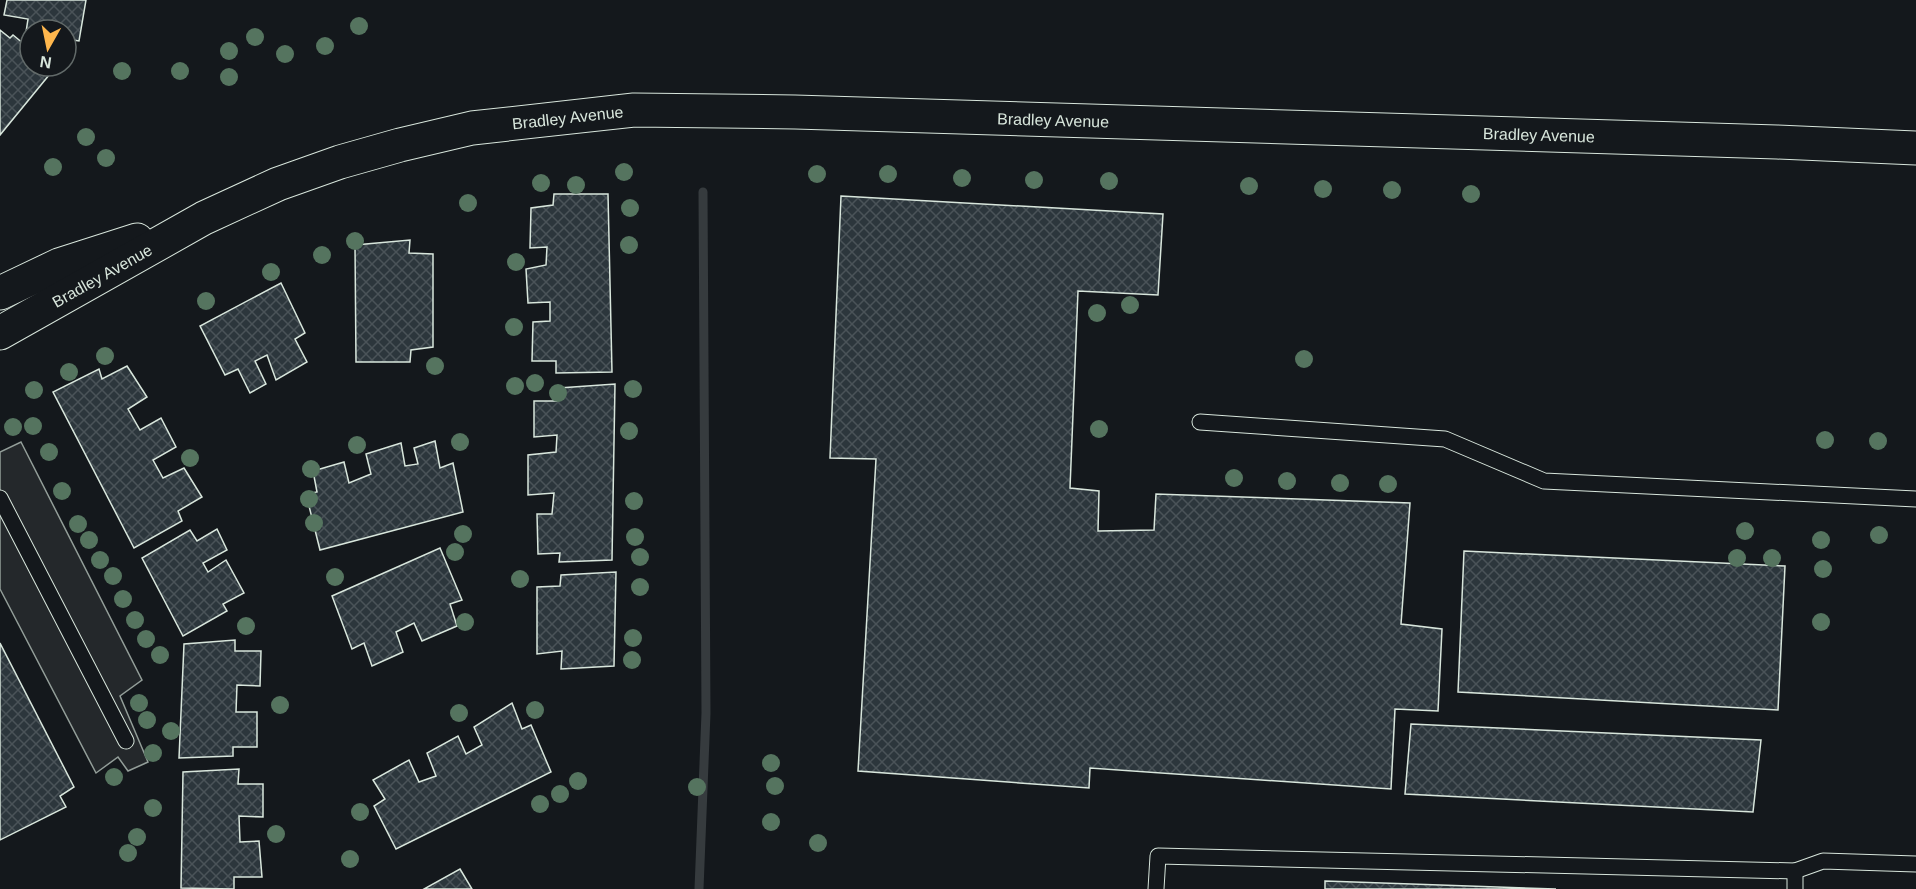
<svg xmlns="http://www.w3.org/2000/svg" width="1916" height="889" font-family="Helvetica,sans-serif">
<defs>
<pattern id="building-cross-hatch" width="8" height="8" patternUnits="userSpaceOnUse" patternTransform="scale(1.5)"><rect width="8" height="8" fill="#2c363c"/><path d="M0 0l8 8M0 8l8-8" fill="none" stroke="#4a5358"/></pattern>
</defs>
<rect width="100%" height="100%" fill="#14181c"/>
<!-- parking -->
<polygon fill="#24282b" stroke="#939e99" stroke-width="1.5" points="21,442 142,680 120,696 148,762 128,771 118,757 96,773 0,589 0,452"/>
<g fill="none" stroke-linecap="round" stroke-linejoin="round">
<!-- stream -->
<polyline stroke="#363b3e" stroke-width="9" points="699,889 706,713 703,192"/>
</g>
<!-- building -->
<g fill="url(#building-cross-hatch)" stroke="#d8e6dc" stroke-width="1.5">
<polygon points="7,0 86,0 79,41 66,39 66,30 30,30 30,33 26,32 28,19 4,15"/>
<polygon points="0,30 10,38 13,35 30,49 30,66 51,66 54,69 0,135"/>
<polygon points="554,194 608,194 612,372 556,373 556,361 532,361 533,322 550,321 550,302 528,303 526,269 546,265 547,247 530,248 531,208 553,205"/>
<polygon points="841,196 1163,214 1158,295 1078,291 1070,488 1099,491 1098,531 1154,530 1156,494 1410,503 1401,624 1442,629 1438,711 1395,709 1391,789 1090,768 1089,788 858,771 876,459 830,458"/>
<polygon points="410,240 409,253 433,254 433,347 411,350 410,362 356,362 355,245"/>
<polygon points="281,283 305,333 295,339 307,362 276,380 267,355 255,361 266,384 250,393 238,369 225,375 200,326"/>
<polygon points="127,366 147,397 128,409 140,430 161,418 176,447 153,460 163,478 184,468 202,497 178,511 182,521 134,548 53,392 99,369 102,379"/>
<polygon points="615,384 612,560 559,562 560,553 538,554 537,514 552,514 554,493 528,495 528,455 556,452 557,435 534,437 534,401 557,401 559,388"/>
<polygon points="435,441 440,468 453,463 463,512 320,550 306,494 317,492 313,471 344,462 349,483 371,474 366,454 401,443 405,466 418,464 414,448"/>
<polygon points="217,529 227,550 203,563 208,572 226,560 244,593 223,604 227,611 183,636 142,558 190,530 197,541"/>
<polygon points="440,548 462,600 450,604 457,626 422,641 414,623 396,632 403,652 372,666 364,643 352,649 332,596"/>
<polygon points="1464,551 1785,566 1778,710 1458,692"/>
<polygon points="616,572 614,666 561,669 562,651 537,654 537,587 560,586 561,575"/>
<polygon points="235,640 235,651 261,651 260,686 237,685 236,712 257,712 257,747 233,747 233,756 179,758 184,644"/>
<polygon points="0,643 74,787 60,796 66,807 0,840"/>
<polygon points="512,703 522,729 531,725 551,772 396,849 374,806 385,799 373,780 409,760 419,782 436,776 427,753 458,736 466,754 482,745 474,727"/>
<polygon points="1411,724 1761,740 1753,812 1405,794"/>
<polygon points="239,769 238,784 263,784 263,817 239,816 240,842 259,841 262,877 234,877 234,889 181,888 183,772"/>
<polygon points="460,869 472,889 424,889"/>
<polygon points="1325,881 1556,889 1325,889"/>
</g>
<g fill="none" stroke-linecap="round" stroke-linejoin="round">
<defs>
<g id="service">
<polyline points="1200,422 1445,439 1544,481 1916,499"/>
<polyline points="0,498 126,741"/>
<polyline points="1156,889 1158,856 1795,871"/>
<polyline points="1795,889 1795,871 1823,861 1916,864"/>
</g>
<g id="secondary">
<polyline points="0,293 59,265 137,240"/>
<path id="s1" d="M0 333 204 218 278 184 340 162 400 145 472 128 634 110 795 112 1777 142 1916 148"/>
</g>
</defs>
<!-- service casing -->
<use href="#service" stroke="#d8e6dc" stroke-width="17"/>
<!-- secondary casing -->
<use href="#secondary" stroke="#d8e6dc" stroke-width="35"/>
<!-- service -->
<use href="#service" stroke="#14181c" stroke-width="15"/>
<!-- secondary -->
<use href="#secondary" stroke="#14181c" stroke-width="33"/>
</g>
<!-- trees -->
<g fill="#55745f">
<circle cx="359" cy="26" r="9"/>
<circle cx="255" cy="37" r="9"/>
<circle cx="325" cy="46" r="9"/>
<circle cx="229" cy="51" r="9"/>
<circle cx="285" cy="54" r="9"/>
<circle cx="122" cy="71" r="9"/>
<circle cx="180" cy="71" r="9"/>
<circle cx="229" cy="77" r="9"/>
<circle cx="86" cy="137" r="9"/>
<circle cx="106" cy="158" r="9"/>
<circle cx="53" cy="167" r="9"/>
<circle cx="624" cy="172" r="9"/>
<circle cx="817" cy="174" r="9"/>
<circle cx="888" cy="174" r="9"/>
<circle cx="962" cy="178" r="9"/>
<circle cx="1034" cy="180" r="9"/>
<circle cx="1109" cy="181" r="9"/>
<circle cx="541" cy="183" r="9"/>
<circle cx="576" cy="185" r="9"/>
<circle cx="1249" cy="186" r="9"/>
<circle cx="1323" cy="189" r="9"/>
<circle cx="1392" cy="190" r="9"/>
<circle cx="1471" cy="194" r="9"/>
<circle cx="468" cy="203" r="9"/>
<circle cx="630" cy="208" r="9"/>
<circle cx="355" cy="241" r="9"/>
<circle cx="629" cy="245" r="9"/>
<circle cx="322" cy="255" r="9"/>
<circle cx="516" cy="262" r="9"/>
<circle cx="271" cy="272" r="9"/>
<circle cx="206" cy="301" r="9"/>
<circle cx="1130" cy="305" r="9"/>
<circle cx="1097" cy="313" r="9"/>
<circle cx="514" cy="327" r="9"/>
<circle cx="105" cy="356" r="9"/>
<circle cx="1304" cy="359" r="9"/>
<circle cx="435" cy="366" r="9"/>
<circle cx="69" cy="372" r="9"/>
<circle cx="535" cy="383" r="9"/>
<circle cx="515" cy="386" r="9"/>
<circle cx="633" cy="389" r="9"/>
<circle cx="34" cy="390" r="9"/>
<circle cx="558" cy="393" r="9"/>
<circle cx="33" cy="426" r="9"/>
<circle cx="13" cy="427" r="9"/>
<circle cx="1099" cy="429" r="9"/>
<circle cx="629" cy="431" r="9"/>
<circle cx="1825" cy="440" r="9"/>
<circle cx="1878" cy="441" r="9"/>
<circle cx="460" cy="442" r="9"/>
<circle cx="357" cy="445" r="9"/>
<circle cx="49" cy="452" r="9"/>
<circle cx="190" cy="458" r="9"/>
<circle cx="311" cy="469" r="9"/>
<circle cx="1234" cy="478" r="9"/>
<circle cx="1287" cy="481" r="9"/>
<circle cx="1340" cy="483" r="9"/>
<circle cx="1388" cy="484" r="9"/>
<circle cx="62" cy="491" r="9"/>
<circle cx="309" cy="499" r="9"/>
<circle cx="634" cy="501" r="9"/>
<circle cx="314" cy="523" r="9"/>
<circle cx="78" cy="524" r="9"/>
<circle cx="1745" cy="531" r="9"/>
<circle cx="463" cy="534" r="9"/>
<circle cx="1879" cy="535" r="9"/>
<circle cx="635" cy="537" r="9"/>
<circle cx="89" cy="540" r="9"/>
<circle cx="1821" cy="540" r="9"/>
<circle cx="455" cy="552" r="9"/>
<circle cx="640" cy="557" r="9"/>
<circle cx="1737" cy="558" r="9"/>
<circle cx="1772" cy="558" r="9"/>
<circle cx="100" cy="560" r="9"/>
<circle cx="1823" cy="569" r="9"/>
<circle cx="113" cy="576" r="9"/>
<circle cx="335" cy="577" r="9"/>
<circle cx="520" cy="579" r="9"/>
<circle cx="640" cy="587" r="9"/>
<circle cx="123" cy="599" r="9"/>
<circle cx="135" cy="620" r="9"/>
<circle cx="465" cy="622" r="9"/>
<circle cx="1821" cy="622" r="9"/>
<circle cx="246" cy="626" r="9"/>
<circle cx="633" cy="638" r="9"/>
<circle cx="146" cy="639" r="9"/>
<circle cx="160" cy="655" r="9"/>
<circle cx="632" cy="660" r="9"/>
<circle cx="139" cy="703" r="9"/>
<circle cx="280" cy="705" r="9"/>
<circle cx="535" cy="710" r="9"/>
<circle cx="459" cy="713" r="9"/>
<circle cx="147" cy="720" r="9"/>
<circle cx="171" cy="731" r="9"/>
<circle cx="153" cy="753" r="9"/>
<circle cx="771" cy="763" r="9"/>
<circle cx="114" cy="777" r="9"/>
<circle cx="578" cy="781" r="9"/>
<circle cx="775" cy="786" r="9"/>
<circle cx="697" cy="787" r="9"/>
<circle cx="560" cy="794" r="9"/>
<circle cx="540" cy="804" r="9"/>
<circle cx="153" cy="808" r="9"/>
<circle cx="360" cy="812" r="9"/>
<circle cx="771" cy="822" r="9"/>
<circle cx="276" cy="834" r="9"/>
<circle cx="137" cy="837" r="9"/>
<circle cx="818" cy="843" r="9"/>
<circle cx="128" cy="853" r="9"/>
<circle cx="350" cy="859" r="9"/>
</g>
<g text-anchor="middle" stroke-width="4.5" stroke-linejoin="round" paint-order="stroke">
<!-- street labels -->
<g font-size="16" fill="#d8e6dc" stroke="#14181c">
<text dy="6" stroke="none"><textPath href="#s1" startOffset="614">Bradley Avenue</textPath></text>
<text dy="6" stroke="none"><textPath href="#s1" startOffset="1100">Bradley Avenue</textPath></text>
<text dy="6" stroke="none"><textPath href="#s1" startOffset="1586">Bradley Avenue</textPath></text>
<text dy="6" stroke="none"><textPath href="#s1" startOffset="117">Bradley Avenue</textPath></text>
</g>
</g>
<!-- north arrow -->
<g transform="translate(48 48) rotate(189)"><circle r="28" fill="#14181c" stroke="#626a69" stroke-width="1.5"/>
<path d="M0-4.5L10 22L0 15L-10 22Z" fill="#ffb74d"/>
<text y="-9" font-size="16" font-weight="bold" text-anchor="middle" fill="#d8e6dc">N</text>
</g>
</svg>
